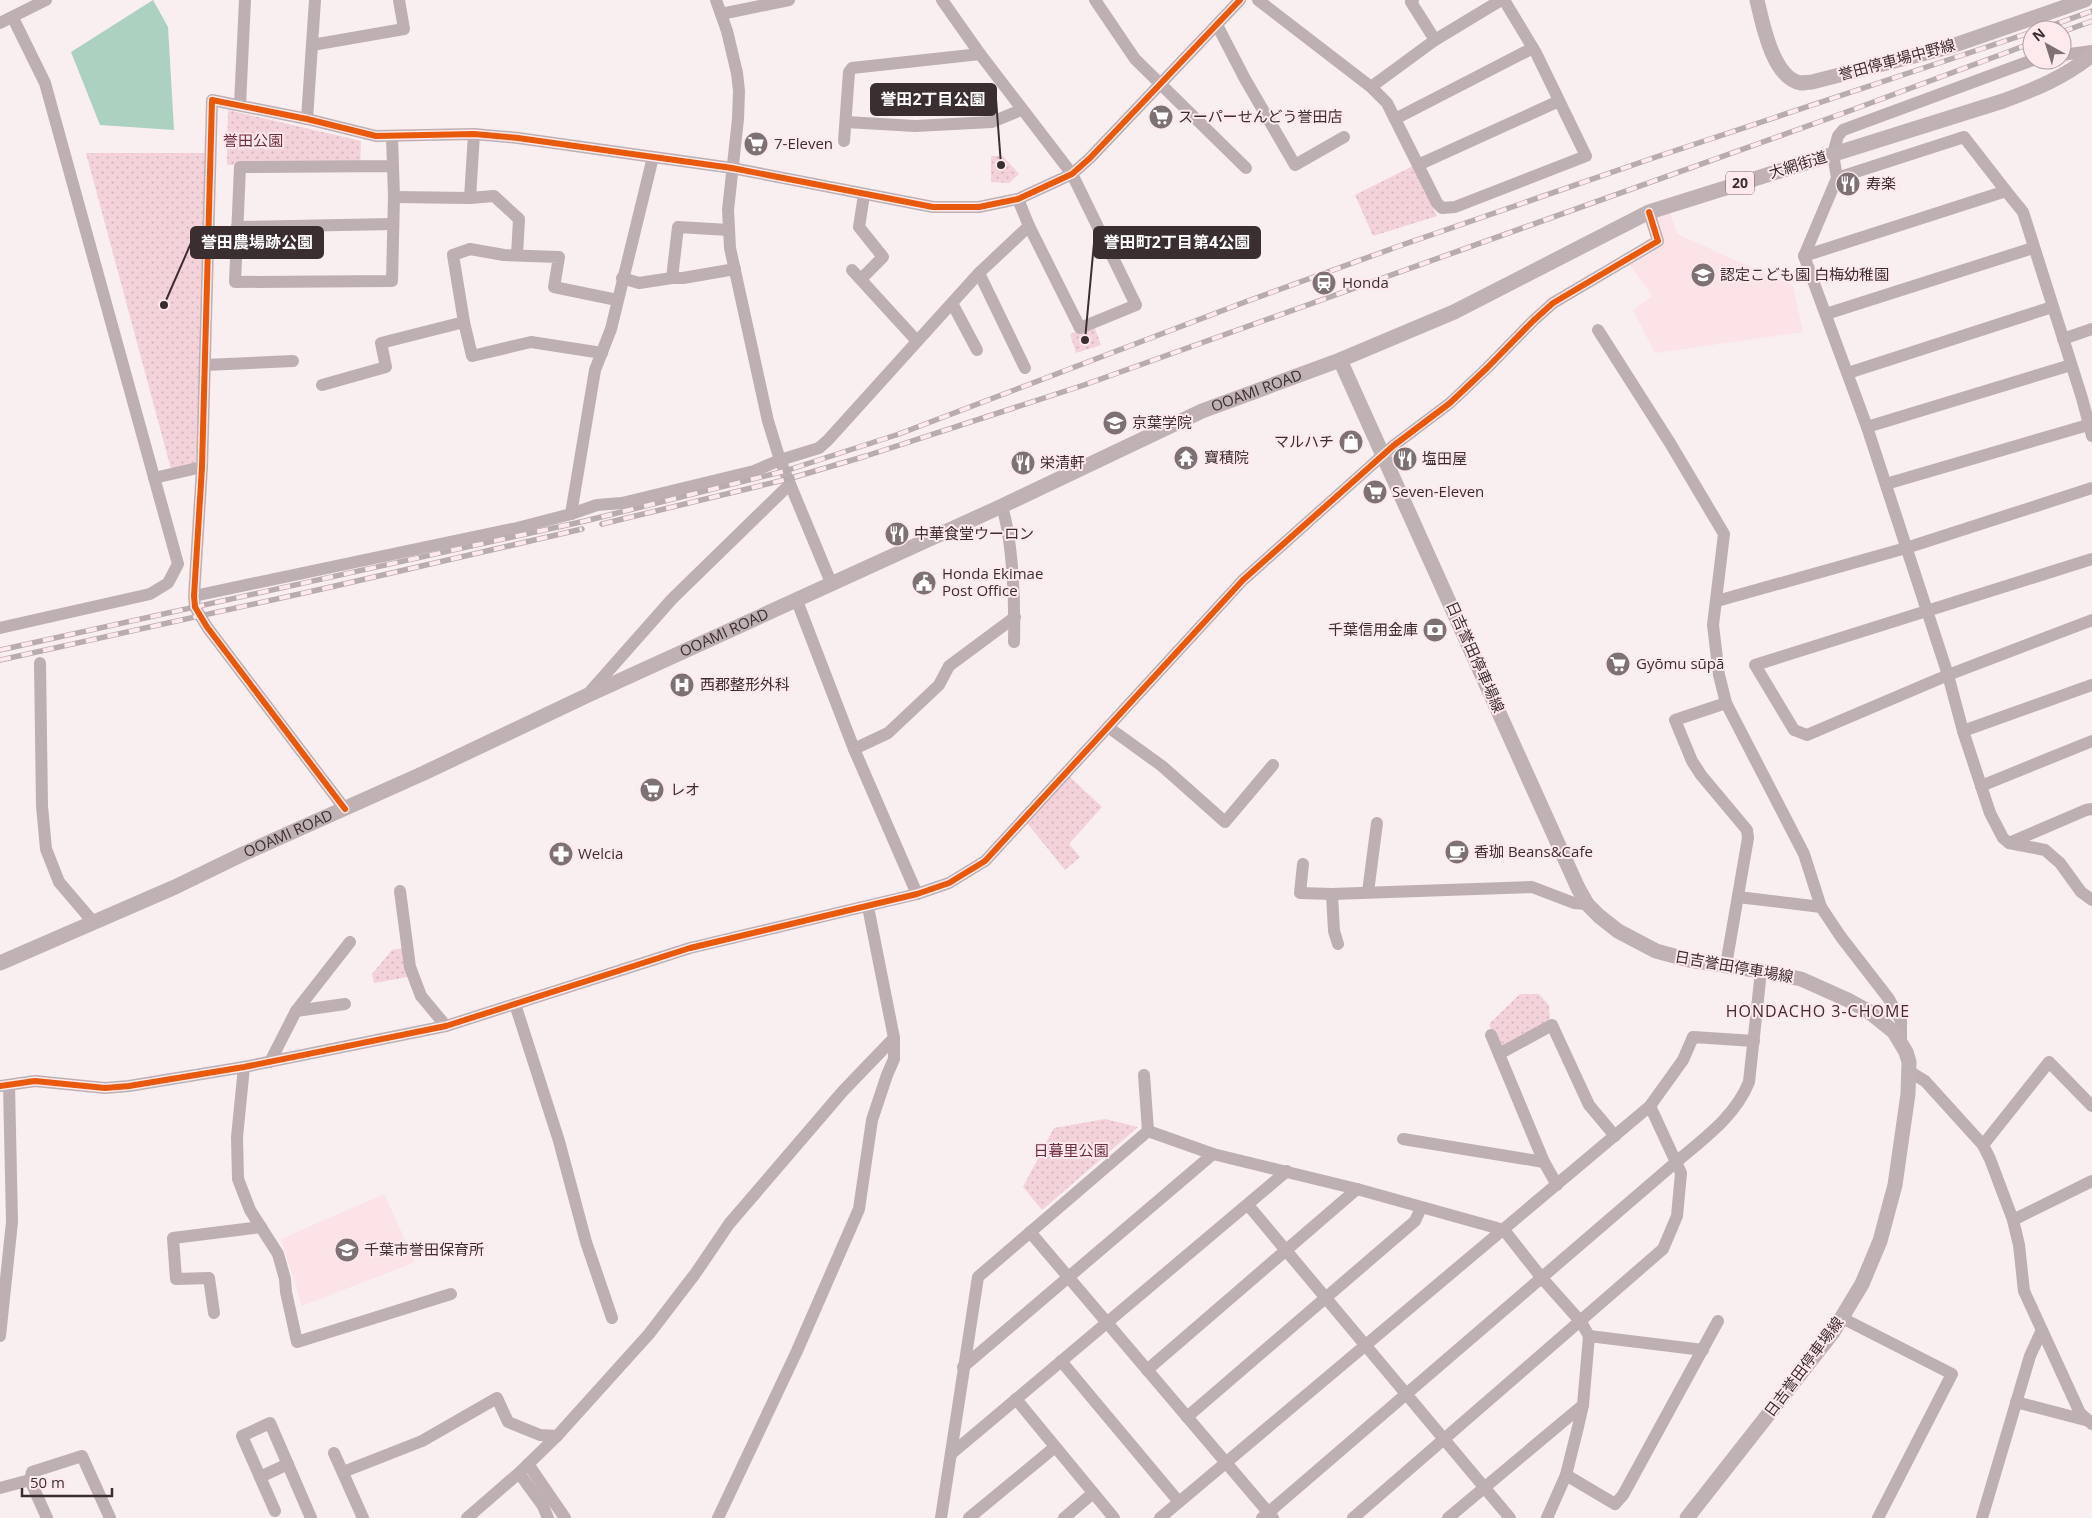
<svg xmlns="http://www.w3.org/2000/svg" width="2092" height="1518" font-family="'Open Sans','Noto Sans JP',sans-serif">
<defs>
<pattern id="grass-dots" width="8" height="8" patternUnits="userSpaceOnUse" patternTransform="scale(1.25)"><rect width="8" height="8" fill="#f3d2d9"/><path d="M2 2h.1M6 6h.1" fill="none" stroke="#d1b5bb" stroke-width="1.8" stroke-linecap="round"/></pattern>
</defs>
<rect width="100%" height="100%" fill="#f9eef0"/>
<!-- built -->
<g fill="#fbe3e7">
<polygon points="1670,212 1677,234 1793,286 1803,332 1655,353 1633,310 1652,296 1629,263 1662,244 1654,218"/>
<polygon points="384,1194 415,1262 302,1306 281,1239"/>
</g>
<!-- grass -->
<g fill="url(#grass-dots)">
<polygon points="228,110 361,141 360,164 227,165"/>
<polygon points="86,153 205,153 198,458 195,463 171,469"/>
<polygon points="991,156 1003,156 1019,174 1009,183 991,182"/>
<polygon points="1413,166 1437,216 1373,236 1355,195"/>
<polygon points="1094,326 1101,345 1076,353 1070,334"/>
<polygon points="1069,776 1102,807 1069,844 1080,857 1065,870 1027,823"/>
<polygon points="404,948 408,977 374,983 372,974 392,950"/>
<polygon points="1520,994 1539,994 1549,1005 1550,1021 1503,1047 1497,1044 1489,1024"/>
<polygon points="1105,1119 1138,1127 1042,1210 1023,1187 1054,1128"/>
</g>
<!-- water -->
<polygon fill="#acd1c1" points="153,0 168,27 174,130 100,125 71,52"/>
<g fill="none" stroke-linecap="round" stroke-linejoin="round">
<!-- minor -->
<g stroke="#beafb2" stroke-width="12">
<polyline points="716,0 727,31 737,73 739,91 738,119 728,210 730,248 768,421 780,460 832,585"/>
<polyline points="942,0 980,54 1072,174 1136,305 1080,328 1029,226"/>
<polyline points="1095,0 1135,59 1246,168"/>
<polyline points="1258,0 1371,87 1387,103 1437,203 1442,208 1455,207 1586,156 1536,53 1504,0"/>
<polyline points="1413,0 1411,2 1435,40"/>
<polyline points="721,14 789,0"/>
<polyline points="0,23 46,0"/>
<polyline points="1217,25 1245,79 1295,165 1344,137"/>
<polyline points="312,45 404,29 399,0"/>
<polyline points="2062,55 2092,51"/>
<polyline points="2033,60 1843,130 1838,136 1833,154 1837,178 1804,256 1867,427 1948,675 1963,731 1990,813 2003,838 2009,843 2045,850 2060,863 2081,892 2092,900"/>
<polyline points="1371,87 1435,40 1501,0"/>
<polyline points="240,105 245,0"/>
<polyline points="307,119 315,0"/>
<polyline points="1395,119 1533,48"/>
<polyline points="846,122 915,126 992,122 1021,110"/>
<polyline points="392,136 394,197 392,281 235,282 240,167 393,166"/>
<polyline points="844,141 849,72 852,68 980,54"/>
<polyline points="1418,165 1559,101"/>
<polyline points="1837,178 1964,137 2006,191"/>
<polyline points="394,197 470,198 474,134"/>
<polyline points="470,198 494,196 519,219 517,255"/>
<polyline points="237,227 392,224"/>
<polyline points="1804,256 2006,191 2023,212 2082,398 2092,436"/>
<polyline points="852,270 916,340"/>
<polyline points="979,273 1025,368"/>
<polyline points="622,278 639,283 672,278 683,278 735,269"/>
<polyline points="672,278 678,227 729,230"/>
<polyline points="861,279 883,257 859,227 864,195"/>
<polyline points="952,303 977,350"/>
<polyline points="1826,314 2033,248"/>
<polyline points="464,322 472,356 531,342 602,353"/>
<polyline points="1598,330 1670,443 1724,534 1713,625 1719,675 1726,703 1675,720 1692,761 1701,775 1747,830 1748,838 1726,965"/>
<polyline points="2063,339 2092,329"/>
<polyline points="205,365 293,361"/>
<polyline points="1848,373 2052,307"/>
<polyline points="322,385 386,367 381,343 464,322 453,255 470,249 504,255 559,257 554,287 617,300"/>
<polyline points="1867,427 2071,365"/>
<polyline points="154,478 202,467"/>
<polyline points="1886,484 2088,425"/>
<path d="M1002 506C1013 544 1015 602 1014 642"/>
<polyline points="571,514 595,370 611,329 653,157"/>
<polyline points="2092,559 1755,665 1794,730 1807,735 1948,675 2092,620"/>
<polyline points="194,596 517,528 571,514 597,505 622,503 754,471 780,460 819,448 828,440 979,273 1029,226 1018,199"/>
<polyline points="797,601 854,749 917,894"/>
<polyline points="1717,601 1906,548 2092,488"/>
<polyline points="0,628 150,594 168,583 178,564 45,83 13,18"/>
<polyline points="40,663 42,806 46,849 59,882 94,923"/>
<polyline points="588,694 672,599 790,484"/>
<polyline points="1726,703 1804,854 1821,907 1841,937 1889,999 1901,1021 1901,1043"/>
<polyline points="1108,727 1162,766 1225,822 1273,765"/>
<polyline points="1963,731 2092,685"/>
<polyline points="854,749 888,733 939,685 949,666 1015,617"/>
<polyline points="1981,786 2092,741"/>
<polyline points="345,809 207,627 195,607 194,596 202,467 212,100 307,119 376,136 474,134 518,138 732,168 933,207 979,207 1018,199 1072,174 1090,158 1240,0"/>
<polyline points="2009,843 2086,810 2092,809"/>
<polyline points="1303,864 1300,893 1332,894 1532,887 1574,903 1587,904"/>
<polyline points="400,891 410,967 421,996 446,1026"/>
<polyline points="1368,892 1377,823"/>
<polyline points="1332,894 1334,931 1338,944"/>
<polyline points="1738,897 1821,907"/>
<polyline points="515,1004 559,1141 586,1242 612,1318"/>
<polyline points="296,1011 345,1004"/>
<polyline points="1491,1035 1544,1162 1557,1185"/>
<polyline points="1499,1054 1552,1025 1589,1105 1615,1136"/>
<polyline points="270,1062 296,1011 350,942"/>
<polyline points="244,1067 237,1137 238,1179 250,1210 278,1254 285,1279 286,1292 297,1342 451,1294"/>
<polyline points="1910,1072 1925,1081 1983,1145 1990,1159 2013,1220 2019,1245 2024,1291 2080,1413 2092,1424"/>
<polyline points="1144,1075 1148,1131"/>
<polyline points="0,1086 35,1081 105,1088 129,1086 244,1067 446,1026 690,948 917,894 949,883 985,861 1243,580 1393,446 1450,403 1487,368 1533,321 1553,303 1658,241 1649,212"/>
<polyline points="1148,1131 1213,1154 1357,1189 1504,1230 1541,1277 1581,1322 1589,1336 1583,1405 1578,1427 1566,1475 1547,1518"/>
<polyline points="1403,1139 1544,1162"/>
<polyline points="1983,1145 2049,1062 2092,1106"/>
<polyline points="1248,1205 1510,1518"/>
<polyline points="2013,1220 2092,1181"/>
<polyline points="1030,1232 1273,1518"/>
<polyline points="214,1313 209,1278 176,1279 173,1238 261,1227"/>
<polyline points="1842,1318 1952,1374 1878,1518"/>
<polyline points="0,1336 12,1222 9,1085"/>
<polyline points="1589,1336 1703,1350"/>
<polyline points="1061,1361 1179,1502"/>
<polyline points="963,1367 1213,1154"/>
<polyline points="1147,1370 1357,1189"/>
<polyline points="1016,1399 1114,1518"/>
<polyline points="2016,1402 2089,1421"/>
<polyline points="1187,1417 1415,1221 1421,1208"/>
<polyline points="334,1453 363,1518"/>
<polyline points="951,1454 1287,1171"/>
<polyline points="528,1464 565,1518"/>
<polyline points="343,1472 422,1441 497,1398 508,1422 540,1435 557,1436"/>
<polyline points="519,1473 543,1506 548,1518"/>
<polyline points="1566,1475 1615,1504 1623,1495 1718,1321"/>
<polyline points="260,1477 288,1464"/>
<polyline points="0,1488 30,1480"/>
<polyline points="275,1511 242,1436 270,1423 311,1518"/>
<polyline points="47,1518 30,1480 32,1472 82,1456 110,1518"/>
<polyline points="467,1518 519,1473 557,1436 649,1334 695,1274 729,1224 843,1091 894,1038 868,907"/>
<polyline points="718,1518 797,1351 859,1209 872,1120 887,1075 894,1059 894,1038"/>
<polyline points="941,1518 978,1277 1148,1131"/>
<polyline points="969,1518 1055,1447"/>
<polyline points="1064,1518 1093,1493"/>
<polyline points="1160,1518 1650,1106 1683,1060 1693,1037 1754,1041"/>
<path d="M1262 1518 1675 1163C1703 1139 1735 1117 1749 1082L1761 971"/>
<polyline points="1353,1518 1663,1249 1677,1216 1681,1173 1650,1106"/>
<polyline points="1448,1518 1583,1405"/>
<polyline points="1982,1518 2030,1356 2041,1332"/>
</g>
<!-- major -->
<g stroke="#c0b1b4" stroke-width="15">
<path d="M1757 0C1762 22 1773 79 1801 83 1804 83 1809 82 1812 82L1949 47 2085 0"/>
<polyline points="1340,360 1578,888 1587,904 1599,916 1618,931 1656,951 1689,960 1761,971 1801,979 1848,1000 1868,1011 1894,1032 1906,1052 1909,1062 1908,1094 1895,1185 1880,1241 1862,1284 1833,1332 1687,1518"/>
<path id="s1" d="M0 963 175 887 243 854 424 773 586 696 1002 506 1202 411 1340 360 1454 312 1649 212 2003 101C2036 89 2065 77 2092 55"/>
</g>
<defs>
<g id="rail">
<polyline points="2039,30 2092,11"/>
<polyline points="2062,32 2092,21"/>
<polyline points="602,524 788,479 866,456 1084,385 1841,114 2032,43"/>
<polyline points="0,650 585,521 785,471 899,434 1245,302 1402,245 1656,157 2032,32"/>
<polyline points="0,660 322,589 582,529"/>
</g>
</defs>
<!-- rail casing -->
<use href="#rail" stroke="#b8acae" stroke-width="5.5"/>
<!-- rail -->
<use href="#rail" stroke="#fee9ed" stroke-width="4" stroke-dasharray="11" stroke-linecap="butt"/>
<defs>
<g id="cycleway">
<polyline points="345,809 207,627 195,607 194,596 202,467 212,100 307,119 376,136 474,134 518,138 732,168 933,207 979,207 1018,199 1072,174 1090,158 1240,0"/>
<polyline points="0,1086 35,1081 105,1088 129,1086 244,1067 446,1026 690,948 917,894 949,883 985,861 1243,580 1393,446 1450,403 1487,368 1533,321 1553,303 1658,241 1649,212"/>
</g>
</defs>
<!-- cycleway casing -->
<use href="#cycleway" stroke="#fee9ed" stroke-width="9"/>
<!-- cycleway -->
<use href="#cycleway" stroke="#e8590c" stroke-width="6"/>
</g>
<!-- icons -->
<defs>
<symbol id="supermarket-disc" viewBox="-11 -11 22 22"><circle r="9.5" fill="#7e7174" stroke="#fee9ed"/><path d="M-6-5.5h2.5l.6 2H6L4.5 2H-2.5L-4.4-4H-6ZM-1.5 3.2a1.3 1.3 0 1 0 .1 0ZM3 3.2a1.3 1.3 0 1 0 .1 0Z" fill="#fff"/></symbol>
<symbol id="restaurant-disc" viewBox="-11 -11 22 22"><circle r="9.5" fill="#7e7174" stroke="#fee9ed"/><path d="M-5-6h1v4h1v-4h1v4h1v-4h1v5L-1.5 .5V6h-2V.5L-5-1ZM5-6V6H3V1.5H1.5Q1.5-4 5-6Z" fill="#fff"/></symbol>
<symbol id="school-disc" viewBox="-11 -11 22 22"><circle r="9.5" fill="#7e7174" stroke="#fee9ed"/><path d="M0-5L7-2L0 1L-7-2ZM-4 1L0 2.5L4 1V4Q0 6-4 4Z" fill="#fff"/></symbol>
<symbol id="station-disc" viewBox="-11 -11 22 22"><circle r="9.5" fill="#7e7174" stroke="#fee9ed"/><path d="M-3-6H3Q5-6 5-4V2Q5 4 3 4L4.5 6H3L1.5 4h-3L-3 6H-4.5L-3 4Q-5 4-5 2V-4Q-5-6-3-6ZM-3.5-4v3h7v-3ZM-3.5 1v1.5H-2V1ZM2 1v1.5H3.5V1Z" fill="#fff"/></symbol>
<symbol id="university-disc" viewBox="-11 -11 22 22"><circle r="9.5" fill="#7e7174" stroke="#fee9ed"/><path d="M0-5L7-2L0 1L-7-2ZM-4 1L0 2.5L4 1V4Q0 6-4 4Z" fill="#fff"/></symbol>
<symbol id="shop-disc" viewBox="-11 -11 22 22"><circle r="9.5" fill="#7e7174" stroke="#fee9ed"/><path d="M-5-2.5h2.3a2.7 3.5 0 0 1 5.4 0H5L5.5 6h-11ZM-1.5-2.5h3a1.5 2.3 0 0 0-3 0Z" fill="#fff"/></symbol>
<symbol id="temple-disc" viewBox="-11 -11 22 22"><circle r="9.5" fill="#7e7174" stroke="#fee9ed"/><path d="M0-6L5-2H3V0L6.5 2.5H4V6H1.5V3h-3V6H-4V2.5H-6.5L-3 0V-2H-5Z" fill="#fff"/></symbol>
<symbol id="civic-disc" viewBox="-11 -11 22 22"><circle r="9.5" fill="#7e7174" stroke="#fee9ed"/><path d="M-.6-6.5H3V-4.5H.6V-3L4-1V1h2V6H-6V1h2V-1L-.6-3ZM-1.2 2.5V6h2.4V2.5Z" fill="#fff"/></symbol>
<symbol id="bank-disc" viewBox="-11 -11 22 22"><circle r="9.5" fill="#7e7174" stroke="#fee9ed"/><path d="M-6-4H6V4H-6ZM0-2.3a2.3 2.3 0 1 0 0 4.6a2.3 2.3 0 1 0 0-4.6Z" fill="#fff"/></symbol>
<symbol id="hospital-disc" viewBox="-11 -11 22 22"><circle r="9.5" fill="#7e7174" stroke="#fee9ed"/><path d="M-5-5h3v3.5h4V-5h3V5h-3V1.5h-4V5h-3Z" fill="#fff"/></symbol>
<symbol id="cafe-disc" viewBox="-11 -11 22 22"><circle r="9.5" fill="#7e7174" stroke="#fee9ed"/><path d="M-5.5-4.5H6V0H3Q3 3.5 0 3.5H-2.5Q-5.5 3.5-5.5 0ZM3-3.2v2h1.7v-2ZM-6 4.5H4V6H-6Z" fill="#fff"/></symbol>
<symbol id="pharmacy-disc" viewBox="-11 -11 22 22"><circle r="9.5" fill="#7e7174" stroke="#fee9ed"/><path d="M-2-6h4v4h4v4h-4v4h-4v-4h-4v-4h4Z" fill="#fff"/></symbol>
</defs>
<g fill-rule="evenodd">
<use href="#supermarket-disc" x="1147" y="103" width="28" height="28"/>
<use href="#supermarket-disc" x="742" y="130" width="28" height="28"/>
<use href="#restaurant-disc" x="1834" y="170" width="28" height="28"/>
<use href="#school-disc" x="1689" y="261" width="28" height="28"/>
<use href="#station-disc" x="1310" y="269" width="28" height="28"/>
<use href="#university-disc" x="1101" y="409" width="28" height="28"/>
<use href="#shop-disc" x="1337" y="428" width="28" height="28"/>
<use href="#temple-disc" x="1172" y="444" width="28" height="28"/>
<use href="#restaurant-disc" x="1391" y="445" width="28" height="28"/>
<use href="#restaurant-disc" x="1009" y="449" width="28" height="28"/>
<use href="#supermarket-disc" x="1361" y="478" width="28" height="28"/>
<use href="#restaurant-disc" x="883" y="520" width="28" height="28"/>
<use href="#civic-disc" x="910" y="569" width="28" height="28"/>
<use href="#bank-disc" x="1421" y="616" width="28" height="28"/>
<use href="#supermarket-disc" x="1604" y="650" width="28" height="28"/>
<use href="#hospital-disc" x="668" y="671" width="28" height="28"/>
<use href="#supermarket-disc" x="638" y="776" width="28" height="28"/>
<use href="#cafe-disc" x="1443" y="838" width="28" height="28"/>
<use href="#pharmacy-disc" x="547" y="840" width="28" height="28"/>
<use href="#school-disc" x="333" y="1236" width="28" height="28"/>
</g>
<g text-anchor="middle" stroke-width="4" stroke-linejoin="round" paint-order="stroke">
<!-- shield labels -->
<rect fill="#fee9ed" stroke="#766669" stroke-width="1" x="1726" y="171.5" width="28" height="23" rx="4"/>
<g font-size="14" font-weight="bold" fill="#3b2e31">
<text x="1740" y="188">20</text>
</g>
<!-- street labels -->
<g font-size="15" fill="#3b2e31" stroke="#fee9ed">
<text transform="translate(1897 60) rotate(-15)" y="5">誉田停車場中野線</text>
<text transform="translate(1798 165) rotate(-17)" y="5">大網街道</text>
<text dy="5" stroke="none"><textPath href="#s1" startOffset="1381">OOAMI ROAD</textPath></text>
<text dy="5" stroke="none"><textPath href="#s1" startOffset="796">OOAMI ROAD</textPath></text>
<text transform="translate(1475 657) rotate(66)" y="5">日吉誉田停車場線</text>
<text dy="5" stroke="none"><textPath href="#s1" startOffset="316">OOAMI ROAD</textPath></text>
<text transform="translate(1734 967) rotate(10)" y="5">日吉誉田停車場線</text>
<text transform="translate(1804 1367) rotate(-53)" y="5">日吉誉田停車場線</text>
</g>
<!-- poi labels -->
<g font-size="15" fill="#3b2e31" stroke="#fee9ed" text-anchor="start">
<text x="1178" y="122">スーパーせんどう誉田店</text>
<text x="774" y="149">7-Eleven</text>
<text x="1866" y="189">寿楽</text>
<text x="1720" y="280">認定こども園 白梅幼稚園</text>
<text x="1342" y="288">Honda</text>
<text x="1132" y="428">京葉学院</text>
<text x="1334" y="447" text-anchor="end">マルハチ</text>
<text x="1204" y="463">寶積院</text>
<text x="1422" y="464">塩田屋</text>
<text x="1040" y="468">栄清軒</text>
<text x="1392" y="497">Seven-Eleven</text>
<text x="914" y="539">中華食堂ウーロン</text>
<text x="942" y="579">Honda Ekimae<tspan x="942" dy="17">Post Office</tspan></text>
<text x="1418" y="635" text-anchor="end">千葉信用金庫</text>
<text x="1636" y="669">Gyōmu sūpā</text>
<text x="700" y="690">西郡整形外科</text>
<text x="670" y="795">レオ</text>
<text x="1474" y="857">香珈 Beans&amp;Cafe</text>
<text x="578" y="859">Welcia</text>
<text x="364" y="1255">千葉市誉田保育所</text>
</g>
<!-- park labels -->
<g font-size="15" fill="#702c3f" stroke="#fee9ed">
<text x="253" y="146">誉田公園</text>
<text x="1071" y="1156">日暮里公園</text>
</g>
<!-- neighbourhood labels -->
<g font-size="16" letter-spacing="1" fill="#442a30" stroke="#fee9ed">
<text x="1818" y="1017">HONDACHO 3-CHOME</text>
</g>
</g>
<!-- callouts -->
<path fill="none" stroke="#3b2e31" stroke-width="2" d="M1001 165L996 99M164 305L191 243M1085 340L1094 243"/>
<g fill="#3b2e31" stroke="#fee9ed" stroke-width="2">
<circle cx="1001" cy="165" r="5"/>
<circle cx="164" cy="305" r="5"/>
<circle cx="1085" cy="340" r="5"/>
</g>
<g fill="#3b2e31" stroke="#3b2e31" stroke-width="2">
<rect x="871" y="84" width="125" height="31" rx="5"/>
<rect x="191" y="227" width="132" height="31" rx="5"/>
<rect x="1094" y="227" width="166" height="31" rx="5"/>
</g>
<g font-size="16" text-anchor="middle" font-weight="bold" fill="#fff">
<text x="933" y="105">誉田2丁目公園</text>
<text x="257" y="248">誉田農場跡公園</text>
<text x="1177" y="248">誉田町2丁目第4公園</text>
</g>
<!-- north arrow -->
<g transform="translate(2047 45) rotate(321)"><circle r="24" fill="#fee9ed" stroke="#b09ea2"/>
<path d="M0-4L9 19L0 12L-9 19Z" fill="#7e7174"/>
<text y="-8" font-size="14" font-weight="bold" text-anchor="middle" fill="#3b2e31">N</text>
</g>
<!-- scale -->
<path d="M22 1488v8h90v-8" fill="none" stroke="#3b2e31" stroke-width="2.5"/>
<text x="30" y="1488" font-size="15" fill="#3b2e31" stroke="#fee9ed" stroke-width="4" paint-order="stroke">50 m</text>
</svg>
